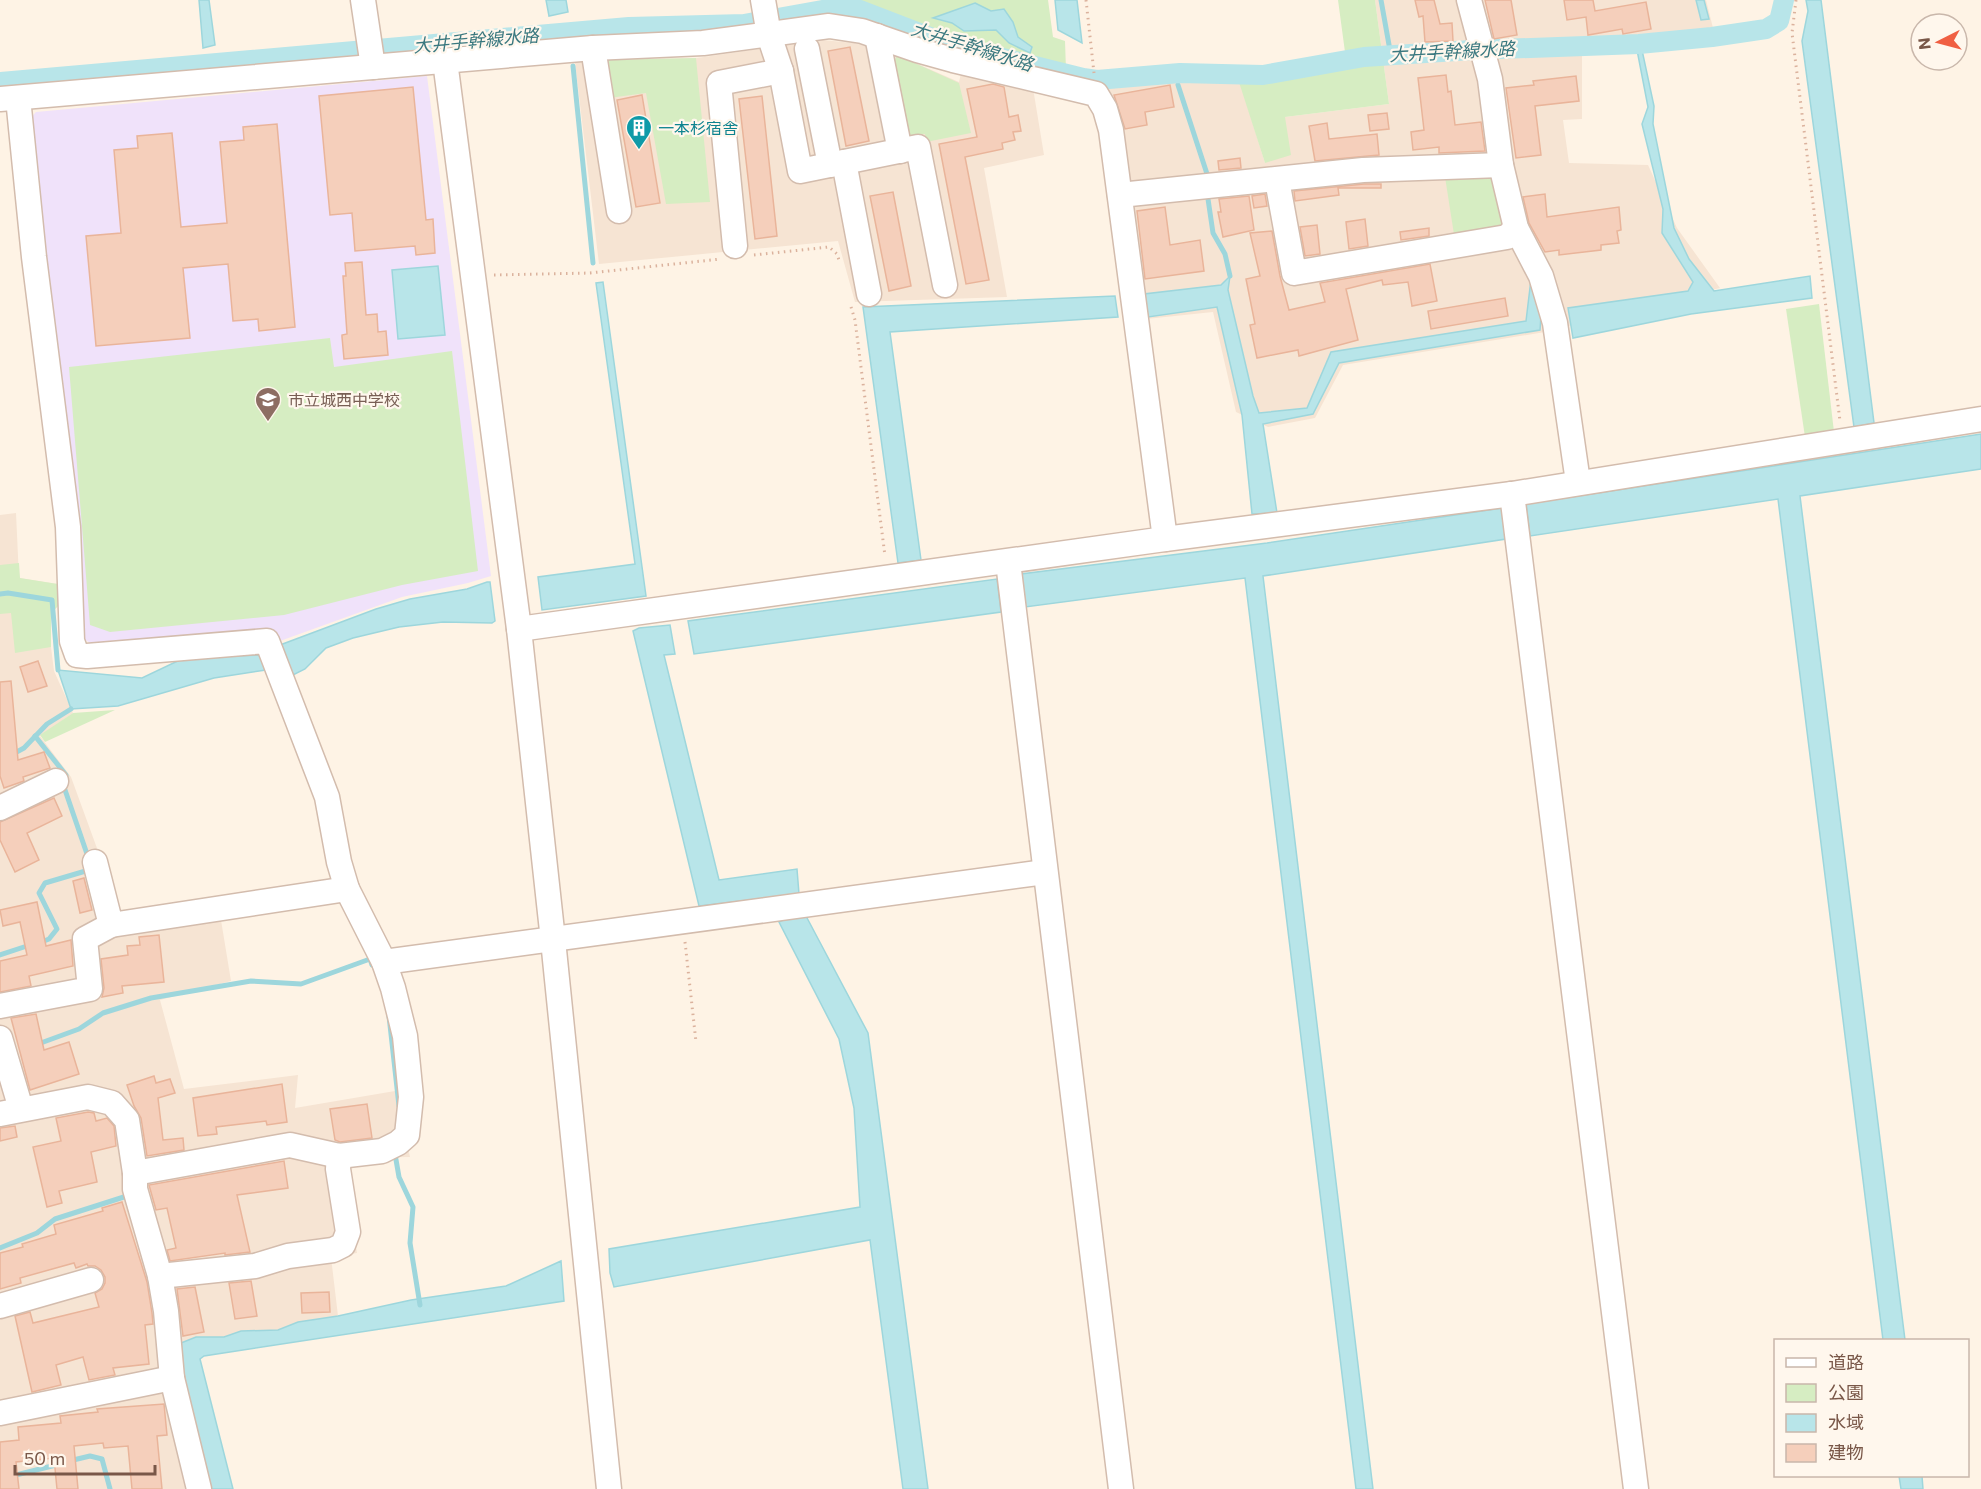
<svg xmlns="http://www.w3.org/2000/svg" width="1981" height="1489" font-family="Commissioner,'Noto Sans JP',sans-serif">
<rect width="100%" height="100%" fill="#fef3e5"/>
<!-- residential -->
<g fill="#f6e4d3">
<polygon points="1375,0 1706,0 1713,28 1585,42 1582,56 1582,119 1563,120 1569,163 1648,165 1677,228 1720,288 1545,332 1343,365 1315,418 1268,427 1236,412 1213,312 1146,319 1101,116 1108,84 1181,78 1239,79 1265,163 1285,117 1389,104"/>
<polygon points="822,40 854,43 897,55 959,82 962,69 1033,88 1044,155 984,168 1007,297 855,302 838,241 599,264 575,62 603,60 697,58"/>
<polygon points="16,513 19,578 64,585 60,604 51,613 51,647 54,671 73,713 40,736 71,777 98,851 114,919 220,914 231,981 160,1000 184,1089 298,1075 295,1108 395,1091 410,1157 352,1158 345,1170 357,1253 331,1257 338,1316 298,1322 278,1330 241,1331 224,1337 196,1337 163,1372 0,1407 0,515"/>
<polygon points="167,1387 192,1489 0,1489 0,1420"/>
</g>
<!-- education -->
<polygon fill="#f0e2fa" points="427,76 491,576 468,583 402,597 280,641 274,631 97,647 82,638 29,120 36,112"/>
<!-- green -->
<g fill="#d6edc2">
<polygon points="846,0 1048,0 1053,37 1065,41 1066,70 946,37"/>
<polygon points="1338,0 1375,0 1389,104 1285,117 1291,155 1265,163 1238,79 1263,79 1347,67"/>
<polygon points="897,55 959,83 971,133 926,142 925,134 912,136 906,132 893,65"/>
<polygon points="696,58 710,202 666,204 646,93 609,98 603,60"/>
<polygon points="1485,173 1494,178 1505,224 1498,233 1455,241 1445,177"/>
<polygon points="1819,304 1834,432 1805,437 1786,309"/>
<polygon points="330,338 334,367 452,351 478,571 402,585 284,615 110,632 90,625 69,367"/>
<polygon points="19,563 20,578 64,585 60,604 51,613 51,647 15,653 11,613 0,614 0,565"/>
<polygon points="115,710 45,742 40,735 73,713"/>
</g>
<!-- water -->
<g fill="#b8e5e9" stroke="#9dd6dc" stroke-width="1.5">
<polygon points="199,0 209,0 215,45 203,48"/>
<polygon points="546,0 566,0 568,12 549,16"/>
<polygon points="1055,0 1077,0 1082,43 1058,30"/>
<polygon points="1696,0 1704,0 1709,19 1701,20"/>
<polygon points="1806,0 1821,0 1874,423 1854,427 1802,41 1808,11"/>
<polygon points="975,3 991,11 1004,9 1013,22 1018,37 1032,47 1030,53 1009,43 996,30 964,31 952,23 933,18"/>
<polygon points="1637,50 1642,50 1654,106 1653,124 1674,228 1689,259 1714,291 1810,276 1812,298 1691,314 1573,338 1568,308 1688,291 1693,282 1662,233 1663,209 1642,124 1648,107"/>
<polygon points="438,266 445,335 398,339 392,270"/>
<polygon points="1532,271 1541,315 1540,330 1339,363 1313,414 1263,424 1277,513 1252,514 1242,415 1217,307 1148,317 1144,294 1221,285 1230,276 1228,290 1253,396 1259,413 1307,408 1331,352 1526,321"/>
<polygon points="603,282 646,596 542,610 538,577 635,564 596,283"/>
<polygon points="1115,296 1118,317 890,332 921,560 898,563 863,307"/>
<polygon points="1981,434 1981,469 1800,496 1905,1340 1883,1340 1778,499 1530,536 1526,504"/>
<polygon points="1502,508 1506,539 1263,576 1373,1489 1356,1489 1245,578 1025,607 1021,574 1267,543"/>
<polygon points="997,579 1001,612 694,654 688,621"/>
<polygon points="487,582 490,582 495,621 492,623 443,622 399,627 353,638 326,648 305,669 293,675 266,670 214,678 118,706 71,709 58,670 142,678 186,657 264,655 280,645 376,609 410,599 467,589"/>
<polygon points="670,625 675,654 664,655 719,880 797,869 799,894 699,906 633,631 639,628"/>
<polygon points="806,916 868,1033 928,1489 903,1489 870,1240 614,1287 610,1273 609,1249 860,1207 854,1108 839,1039 779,922 789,917"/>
<polygon points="561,1261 564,1301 204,1356 200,1359 233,1489 206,1489 176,1345 196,1337 224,1337 241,1331 278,1330 298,1322 338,1316 411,1300 506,1286"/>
<polygon points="1899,1476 1922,1476 1923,1489 1901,1489"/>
</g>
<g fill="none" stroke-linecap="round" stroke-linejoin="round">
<!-- stream -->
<g stroke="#9dd6dc" stroke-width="5">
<polyline points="1381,0 1391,56"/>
<polyline points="573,66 593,263"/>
<polyline points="1178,85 1209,180"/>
<polyline points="1208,199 1213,233 1225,254 1230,276"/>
<polyline points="0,594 8,593 52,600 58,670"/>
<polyline points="35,736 66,775 64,787 87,854"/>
<polyline points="0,761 24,748 47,724 71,709"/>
<polyline points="39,943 49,939 57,929 39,893 45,883 89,870"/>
<polyline points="0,955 30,945"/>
<polyline points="389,1016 399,1106"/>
<polyline points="38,1044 79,1029 103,1013 151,998 251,981 301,984 370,959 372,965"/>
<polyline points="395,1154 399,1177 413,1207 410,1243 420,1305"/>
<polyline points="0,1248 37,1233 55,1219 127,1196"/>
<polyline points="69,1461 90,1456 102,1459 110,1489"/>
<polyline points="0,1477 16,1475 60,1464"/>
</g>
<!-- canal -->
<polyline stroke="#b8e5e9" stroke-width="20" points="0,82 629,27 744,24 834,8 860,10 951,45 1083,78 1097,80 1180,73 1263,75 1364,57 1472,50 1639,44 1712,37 1766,29 1779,21 1784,0"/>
</g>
<!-- building -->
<g fill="#f5cfbb" stroke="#e9b49a" stroke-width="1.5">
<polygon points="1415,0 1434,0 1440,24 1452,23 1453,41 1425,42 1423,16 1419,17"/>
<polygon points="1485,0 1511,0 1517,35 1494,39"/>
<polygon points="1564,0 1593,0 1595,11 1646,2 1651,29 1623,34 1622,29 1588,35 1586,17 1567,20"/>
<polygon points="850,47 869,141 846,146 828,51"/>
<polygon points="1446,75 1448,92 1451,91 1455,125 1481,122 1485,151 1439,153 1439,147 1413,150 1411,132 1424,130 1418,78"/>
<polygon points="1576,76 1579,101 1535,106 1541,155 1516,158 1506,88 1534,85 1533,81"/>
<polygon points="993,84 1004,87 1009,117 1018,115 1021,131 1013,132 1015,140 1002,143 1003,149 965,157 989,280 966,284 939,144 977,137 967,89"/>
<polygon points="1170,85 1174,107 1145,112 1147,125 1125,129 1114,95"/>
<polygon points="413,87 426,220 433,219 435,253 416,255 415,246 355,251 352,213 330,215 319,96"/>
<polygon points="642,95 660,203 636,207 617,100"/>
<polygon points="762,96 777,236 755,239 739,99"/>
<polygon points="1387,113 1389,129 1370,131 1368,115"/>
<polygon points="1327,123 1329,139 1377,134 1379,155 1315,161 1309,126"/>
<polygon points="277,124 295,327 259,331 258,319 233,321 228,264 183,268 190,338 96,346 86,236 121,233 114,150 138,148 137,136 172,133 181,227 227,223 220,142 244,140 243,127"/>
<polygon points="1240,158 1241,168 1219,170 1218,161"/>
<polygon points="1364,184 1381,184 1381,188 1338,188 1339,195 1295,201 1294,191"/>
<polygon points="893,192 911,286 889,291 870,196"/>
<polygon points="1265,194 1267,206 1254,208 1252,196"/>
<polygon points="1545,194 1547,217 1619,207 1621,230 1617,231 1619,243 1601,245 1601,250 1559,255 1559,250 1545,252 1529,223 1523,197"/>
<polygon points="1249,196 1254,230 1223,237 1218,212 1221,212 1219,199"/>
<polygon points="1165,207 1170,245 1200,240 1204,271 1145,279 1137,211"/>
<polygon points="1365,219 1368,246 1349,249 1346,222"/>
<polygon points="1317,225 1320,254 1305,256 1300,227"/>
<polygon points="1429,228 1429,236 1401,240 1400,232"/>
<polygon points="1272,231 1280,276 1289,310 1325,302 1320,283 1430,264 1437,301 1412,306 1408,282 1383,285 1382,280 1346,289 1358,340 1299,356 1298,350 1257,358 1250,325 1255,324 1246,279 1260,276 1250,233"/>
<polygon points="362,262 366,315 377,314 378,332 386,331 388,355 344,359 342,337 342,335 347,334 343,276 346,276 345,263"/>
<polygon points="1505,298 1508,316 1431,329 1428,311"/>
<polygon points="38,661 47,686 28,692 20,667"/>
<polygon points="11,681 18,760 44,752 50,768 23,777 24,781 4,788 0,776 0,682"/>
<polygon points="54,798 62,816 27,833 39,860 15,872 0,840 0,822"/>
<polygon points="84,878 92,910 80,913 73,881"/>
<polygon points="37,902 46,946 71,940 73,966 29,976 31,986 0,992 0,961 27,955 20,922 3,926 0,910"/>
<polygon points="159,935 164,982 122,986 123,993 102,997 104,988 101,959 128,955 127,946 140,945 139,937"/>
<polygon points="36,1014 44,1050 69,1042 79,1074 30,1090 11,1018"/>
<polygon points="154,1076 156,1083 170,1079 175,1093 158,1098 163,1140 183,1138 184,1150 147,1156 141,1118 134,1106 127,1085"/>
<polygon points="282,1084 287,1122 267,1125 266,1121 216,1127 217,1134 198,1136 193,1098"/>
<polygon points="367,1104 372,1138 340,1142 335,1140 330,1109"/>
<polygon points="88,1112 94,1113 96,1121 107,1118 114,1126 116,1146 91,1152 97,1182 59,1191 62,1203 47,1207 33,1147 61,1141 56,1118"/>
<polygon points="15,1126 17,1137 0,1141 0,1128"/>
<polygon points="284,1161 288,1188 237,1195 250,1252 225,1255 225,1253 170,1261 167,1250 176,1248 167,1208 156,1210 149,1185"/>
<polygon points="122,1202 147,1282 152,1313 153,1324 145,1325 149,1364 113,1368 115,1375 89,1380 83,1357 56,1365 61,1385 32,1392 15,1316 30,1312 33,1323 99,1307 95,1293 102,1289 105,1283 105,1277 101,1270 95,1266 88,1266 87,1264 76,1268 74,1263 20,1278 21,1283 0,1289 0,1253 23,1247 22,1244 56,1234 54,1225 103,1211 102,1208"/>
<polygon points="251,1281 257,1316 235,1319 229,1283"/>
<polygon points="195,1287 204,1332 183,1336 177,1289"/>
<polygon points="329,1292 330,1312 302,1313 301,1293"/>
<polygon points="164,1404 167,1435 157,1436 162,1489 132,1489 128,1446 104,1448 103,1443 74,1446 78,1489 57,1489 54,1458 16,1462 19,1489 0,1489 0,1442 19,1440 18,1427 61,1423 60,1416 98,1412 97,1409"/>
</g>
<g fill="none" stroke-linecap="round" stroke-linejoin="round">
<defs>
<g id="minor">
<polyline points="363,0 373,67"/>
<polyline points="763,0 769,35 781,71 800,171 918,147 945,285"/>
<polyline points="1469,0 1490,79 1501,165 1516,228 1541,276 1555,323 1578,482"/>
<polyline points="877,36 900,151"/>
<polyline points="593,48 619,211"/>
<polyline points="807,49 830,165"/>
<polyline points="445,61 519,629 553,940 609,1489"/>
<polyline points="18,98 34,257 68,527 72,641 77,655 87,656 267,641 327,797 339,862 347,889 384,962 393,988 405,1036 411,1097 407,1135 398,1143 382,1151 339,1156 290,1145 135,1173 135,1189 160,1276 166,1311 172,1378 199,1489"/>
<polyline points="0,99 593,48 703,43 829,26 862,31 917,50 953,60 1096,94 1105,109 1111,130 1165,539 519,629"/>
<polyline points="844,162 869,294"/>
<polyline points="1277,180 1294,273 1507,237 1516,228"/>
<polyline points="1120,195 1363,170 1501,165"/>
<polyline points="735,246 719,83 781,71"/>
<polyline points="1512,494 1636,1489"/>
<polyline points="1165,539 1512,494 1981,419"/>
<polyline points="1008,562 1121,1489"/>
<polyline points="0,808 56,781"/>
<polyline points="95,862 111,925 347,889"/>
<polyline points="384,962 1045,872"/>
<polyline points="0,1006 90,989 85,939 111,925"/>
<polyline points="0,1038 21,1109"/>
<polyline points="0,1114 88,1097 112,1103 127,1120 135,1173"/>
<polyline points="160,1276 255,1266 288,1256 333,1250 343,1245 348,1232 338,1169 339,1156"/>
<polyline points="0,1306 91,1280"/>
<polyline points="0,1413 172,1378"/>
</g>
</defs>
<!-- minor casing -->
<use href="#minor" stroke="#d3bcad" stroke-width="27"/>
<!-- path -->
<g stroke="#dbb29d" stroke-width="3" stroke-dasharray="1.5 4.5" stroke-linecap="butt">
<polyline points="1086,0 1094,73"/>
<polyline points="1796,0 1792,33 1840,421"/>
<polyline points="754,255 829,247 837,254 840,263"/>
<polyline points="494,275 590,273 721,259"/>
<polyline points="851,307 855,320 885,556"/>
<polyline points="685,942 696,1042"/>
</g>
<!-- minor -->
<use href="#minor" stroke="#fff" stroke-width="24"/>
</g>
<!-- icons -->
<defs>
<symbol id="building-pin" viewBox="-11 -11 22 30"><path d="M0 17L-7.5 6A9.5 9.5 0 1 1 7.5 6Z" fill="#0f9aa8" stroke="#fff7ed"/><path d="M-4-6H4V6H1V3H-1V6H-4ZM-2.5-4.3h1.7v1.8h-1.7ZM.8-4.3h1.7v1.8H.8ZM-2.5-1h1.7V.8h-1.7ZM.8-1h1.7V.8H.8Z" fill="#fff"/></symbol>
<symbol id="school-pin" viewBox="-11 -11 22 30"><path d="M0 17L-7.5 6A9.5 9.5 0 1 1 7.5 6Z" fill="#8d6e63" stroke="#fff7ed"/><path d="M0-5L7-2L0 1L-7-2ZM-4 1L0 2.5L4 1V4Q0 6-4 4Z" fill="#fff"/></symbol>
</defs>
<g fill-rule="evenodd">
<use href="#building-pin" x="624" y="113" width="30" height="40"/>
<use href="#school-pin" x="253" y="385" width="30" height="40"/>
</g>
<g text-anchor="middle" stroke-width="4.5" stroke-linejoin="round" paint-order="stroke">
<!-- culture labels -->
<g font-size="16" fill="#0d838f" stroke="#fff7ed" text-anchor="start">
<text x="658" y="134">一本杉宿舎</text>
</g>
<!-- education labels -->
<g font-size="16" fill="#785e54" stroke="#fff7ed" text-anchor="start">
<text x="288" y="406">市立城西中学校</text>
</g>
<!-- water labels -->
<g font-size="18" font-style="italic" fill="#3a787f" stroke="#fff7ed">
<text transform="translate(476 41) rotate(-5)" y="6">大井手幹線水路</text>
<text transform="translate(972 47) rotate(17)" y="6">大井手幹線水路</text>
<text transform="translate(1452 52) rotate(-3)" y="6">大井手幹線水路</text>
</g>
</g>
<!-- legend -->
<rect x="1774" y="1339" width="195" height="138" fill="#fff7ed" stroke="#c9b7ab" stroke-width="1.5"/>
<rect x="1786" y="1358" width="30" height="9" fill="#ffffff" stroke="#c9b7ab" stroke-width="1.5"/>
<text x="1828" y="1369" font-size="18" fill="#795748">道路</text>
<rect x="1786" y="1384" width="30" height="18" fill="#d6edc2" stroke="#c9b7ab" stroke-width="1.5"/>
<text x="1828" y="1399" font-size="18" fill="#795748">公園</text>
<rect x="1786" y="1414" width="30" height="18" fill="#b8e5e9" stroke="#c9b7ab" stroke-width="1.5"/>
<text x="1828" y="1429" font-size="18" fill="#795748">水域</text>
<rect x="1786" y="1444" width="30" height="18" fill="#f5cfbb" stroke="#c9b7ab" stroke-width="1.5"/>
<text x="1828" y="1459" font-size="18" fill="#795748">建物</text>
<!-- north arrow -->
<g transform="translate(1939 42) rotate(264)"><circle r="28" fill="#fff7ed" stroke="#c9b7ab" stroke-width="1.5"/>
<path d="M0-4.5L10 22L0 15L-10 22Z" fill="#f05f42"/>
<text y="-9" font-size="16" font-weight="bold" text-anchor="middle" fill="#795748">N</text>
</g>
<!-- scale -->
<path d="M15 1465v9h140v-9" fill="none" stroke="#795748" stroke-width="3"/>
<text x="24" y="1465" font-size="18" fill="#795748" stroke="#fff7ed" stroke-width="4.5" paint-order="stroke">50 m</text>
</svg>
